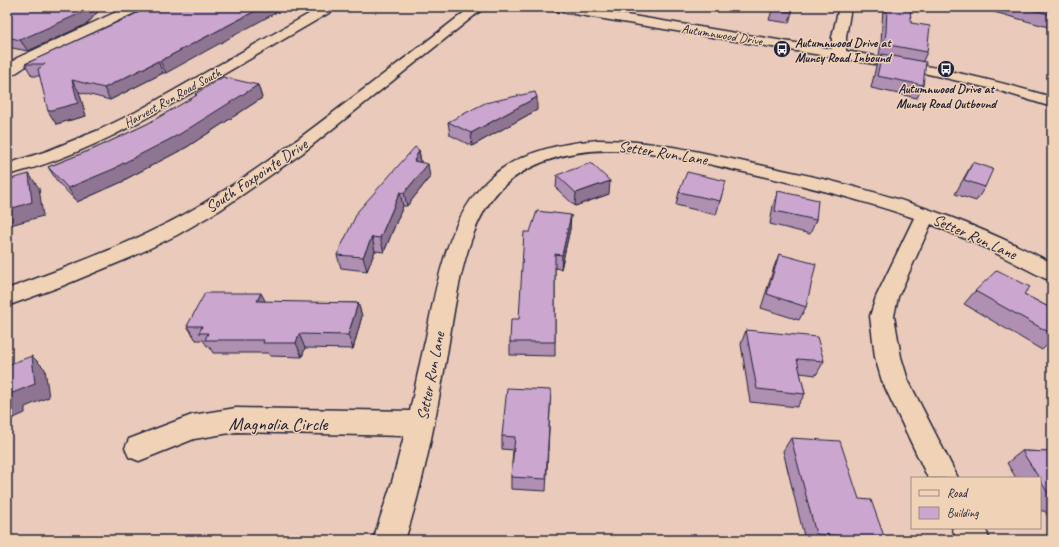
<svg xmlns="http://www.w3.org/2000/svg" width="1059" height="547" font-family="Caveat,sans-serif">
<rect width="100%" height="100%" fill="#e9cabb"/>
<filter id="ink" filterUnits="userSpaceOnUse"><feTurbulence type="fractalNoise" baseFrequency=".025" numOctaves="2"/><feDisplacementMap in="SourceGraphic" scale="8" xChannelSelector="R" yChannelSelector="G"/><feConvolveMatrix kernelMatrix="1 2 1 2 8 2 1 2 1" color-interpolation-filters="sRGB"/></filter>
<g filter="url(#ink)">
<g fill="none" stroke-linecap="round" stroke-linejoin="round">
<defs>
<g id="minor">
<path d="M127 7H143L141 10 40 57C30 62 16 75 7 77V66L17 58Z"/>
<path d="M321 7H336L334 10C291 35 248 60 205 85 142 121 79 158 7 175V164L47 151 99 130 136 112Z"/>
<path d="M471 7H485L301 154 220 210 177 235 132 257 62 286 7 306V289C68 267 128 245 185 214 242 182 295 142 347 102 388 71 430 39 471 7Z"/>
<path d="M550 7H578L832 49V37L839 7H851L846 37V51C916 63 984 77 1052 97V107L997 90 911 70 556 11 552 10Z"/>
<path d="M599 140C649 140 697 151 745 162 814 176 884 192 950 217 985 230 1019 246 1052 263V281L1044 278 982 246 931 224 898 297 894 316 901 357 908 380 958 478H928L882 381 875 357 870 316 876 297 914 218C857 198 798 184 739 171 675 157 607 137 543 162 506 177 487 198 473 235 458 275 453 319 446 360 435 421 424 481 405 540H373L392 482 404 436 236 432 194 439 139 461 129 457 125 448 129 439 192 415 236 408 410 411C415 387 420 362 426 337 436 286 448 216 489 179 518 152 561 143 599 140Z"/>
<polygon points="952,528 985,528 990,540 957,540"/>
</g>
</defs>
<!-- minor casing -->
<use href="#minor" stroke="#22223b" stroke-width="3"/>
<!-- minor -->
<use href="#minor" fill="#f0d3b6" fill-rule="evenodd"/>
</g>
<!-- wall -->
<g fill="#af8fb2" stroke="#22223b">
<polygon points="7,7 102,7 87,24 28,51 7,47"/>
<polygon points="149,7 166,73 163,73 110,100 79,92 86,116 56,124 40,76 32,76 25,64 129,17"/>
<polygon points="773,7 792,12 789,23 769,20"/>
<polygon points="883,7 910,7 911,23 927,52 923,61 923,85 917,98 871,88 876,66 881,56 879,55 881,44"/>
<polygon points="976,7 1052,7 1052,29 1048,28 1048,27"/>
<polygon points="258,85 262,98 187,147 124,180 124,181 77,202 57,181 48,167 96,148 147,124 196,96 195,94"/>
<polygon points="537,110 472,146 450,135 448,122"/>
<polygon points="419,150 421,162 430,177 407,206 403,206 384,252 375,251 367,271 341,268 337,255"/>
<polygon points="973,162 985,187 976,201 955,194 965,176"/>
<polygon points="557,175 609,194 575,206 556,188"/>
<polygon points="778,191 816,220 810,234 770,224 773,205"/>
<polygon points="679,192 722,194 716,215 676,205"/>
<polygon points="571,215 570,229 561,269 555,268 555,356 510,355 510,342 519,319"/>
<polygon points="779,254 806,307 799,320 761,308 774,267"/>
<polygon points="975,291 1024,294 1052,309 1052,340 1042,350 964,304"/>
<polygon points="266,302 358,303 362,316 353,349 305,348 302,357 270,356 268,353 213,353 209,346 207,346 203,340 196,340 187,326"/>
<polygon points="746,330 824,361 816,375 800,373 805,394 797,407 750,402 741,344"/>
<polygon points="551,390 546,491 511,489 511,477 513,450 502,449 502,436"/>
<polygon points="791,438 859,499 885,539 884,540 805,540 783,451"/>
<polygon points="1022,451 1052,452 1052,524 1045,511 1040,511 1040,478 1016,478 1007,463"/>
</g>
<!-- shaded-wall -->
<g fill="#8e7491" stroke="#22223b">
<polygon points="87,7 102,7 87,24 28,51 20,40"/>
<polygon points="263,7 286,7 166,73 160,61"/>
<polygon points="158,61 163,73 110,100 104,88"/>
<polygon points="72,80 79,92 86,116 56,124 48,111"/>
<polygon points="258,85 262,98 187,147 124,180 124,181 77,202 68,188 116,167"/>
<polygon points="537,97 537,110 472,146 471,133"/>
<polygon points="419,150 421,163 414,161"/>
<polygon points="428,164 430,177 407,206 404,193"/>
<polygon points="29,174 39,188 43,216 7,226 7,210"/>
<polygon points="610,181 609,194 575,206 576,193"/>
<polygon points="400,192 403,206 384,252 380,238"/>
<polygon points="571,215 570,229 561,269 562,255"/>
<polygon points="372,237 375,251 367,271 363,257"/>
<polygon points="261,293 268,306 257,301"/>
<polygon points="358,303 362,316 353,349 348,335"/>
<polygon points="299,334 305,348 302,357 296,343"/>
<polygon points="32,356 45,369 49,397 25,407 25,413 7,421 7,401 10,394"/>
</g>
<!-- building -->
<g fill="#cba6cf" stroke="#22223b">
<polygon points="7,7 87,7 81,13 20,40 7,37"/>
<polygon points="149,7 263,7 160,61 158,61 104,88 72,80 78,103 48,111 38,69 45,64 25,64 129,17"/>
<polygon points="773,7 794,7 792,12 772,9"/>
<polygon points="887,7 910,7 911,23 930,26 927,52 884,44 886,32"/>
<polygon points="1022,7 1052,7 1052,15"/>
<polygon points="882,54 926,62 923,85 877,76"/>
<polygon points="223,77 258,85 180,134 116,167 116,168 68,188 48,167 96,148 147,124 197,95 195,94"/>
<polygon points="535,92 537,97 471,133 448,122 485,103"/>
<polygon points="415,147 419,150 414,161 428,164 404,193 400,192 380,238 372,237 363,257 337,255 358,211"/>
<polygon points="973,162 993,169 985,187 964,180"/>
<polygon points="591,163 610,181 576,193 557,175"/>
<polygon points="687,172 726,181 720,201 679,192"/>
<polygon points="29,174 32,202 7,210 7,180"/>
<polygon points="778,191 818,200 816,220 775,211"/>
<polygon points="537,211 571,215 562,255 555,254 555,342 510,342 511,319 519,319 524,232 530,232"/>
<polygon points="779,254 816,264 806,307 767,294"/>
<polygon points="997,270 1030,287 1024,294 1052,309 1052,334 975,291"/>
<polygon points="205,293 261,293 257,301 358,303 348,335 299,334 296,343 263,343 264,340 205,340 208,333 199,333 202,326 187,326"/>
<polygon points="746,330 817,337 824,361 797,359 805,394 757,389"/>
<polygon points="32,356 35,384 10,394 10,400 7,401 7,365"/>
<polygon points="507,388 551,390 546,479 511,477 515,437 502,436"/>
<polygon points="791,438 840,441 859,499 871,500 885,539 816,534"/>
<polygon points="1022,451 1052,452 1052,499 1040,480 1040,478 1039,478"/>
<polygon points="503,536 521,540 502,540"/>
</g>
</g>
<!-- icons -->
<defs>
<symbol id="bus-disc" viewBox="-11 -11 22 22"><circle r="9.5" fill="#22223b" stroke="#f0d3b6"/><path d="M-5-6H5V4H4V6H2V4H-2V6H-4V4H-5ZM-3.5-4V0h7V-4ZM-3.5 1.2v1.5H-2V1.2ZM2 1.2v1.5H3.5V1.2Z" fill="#fff"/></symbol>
</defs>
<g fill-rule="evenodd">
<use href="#bus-disc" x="772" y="39" width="20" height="20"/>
<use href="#bus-disc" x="936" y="59" width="20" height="20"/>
</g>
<g text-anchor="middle" stroke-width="3" stroke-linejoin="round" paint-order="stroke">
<!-- far-street labels -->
<g font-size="13" fill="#22223b" stroke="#f0d3b6">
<text transform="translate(722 34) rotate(9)" y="5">Autumnwood Drive</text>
<text transform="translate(172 97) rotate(-29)" y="5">Harvest Run Road South</text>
</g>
<!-- far-poi labels -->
<g font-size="13" font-weight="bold" fill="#22223b" stroke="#f0d3b6" text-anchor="start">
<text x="795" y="47">Autumnwood Drive at<tspan x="795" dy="15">Muncy Road Inbound</tspan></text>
<text x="946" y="93" text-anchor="middle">Autumnwood Drive at<tspan x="946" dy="15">Muncy Road Outbound</tspan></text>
</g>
<!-- street labels -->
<g font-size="16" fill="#22223b" stroke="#f0d3b6">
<text transform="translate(663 152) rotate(9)" y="6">Setter Run Lane</text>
<text transform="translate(256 175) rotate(-34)" y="6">South Foxpointe Drive</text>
<text transform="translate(975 236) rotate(24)" y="6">Setter Run Lane</text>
<text transform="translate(430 376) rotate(-79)" y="6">Setter Run Lane</text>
</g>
<!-- near-street labels -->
<g font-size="19" fill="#22223b" stroke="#f0d3b6">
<text x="278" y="430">Magnolia Circle</text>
</g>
</g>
<!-- margin -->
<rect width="1059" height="547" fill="none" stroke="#f0d3b6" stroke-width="24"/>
<rect x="12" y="12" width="1035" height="523" fill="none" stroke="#22223b" stroke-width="1.5" filter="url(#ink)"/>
<!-- legend -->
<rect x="911" y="477" width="130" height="52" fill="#f0d3b6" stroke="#9e8c85"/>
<rect x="919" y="490" width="20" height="6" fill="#f0d3b6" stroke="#9e8c85"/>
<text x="947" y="497" font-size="12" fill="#22223b">Road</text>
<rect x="919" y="507" width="20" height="12" fill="#cba6cf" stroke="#9e8c85"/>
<text x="947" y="517" font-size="12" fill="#22223b">Building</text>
</svg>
